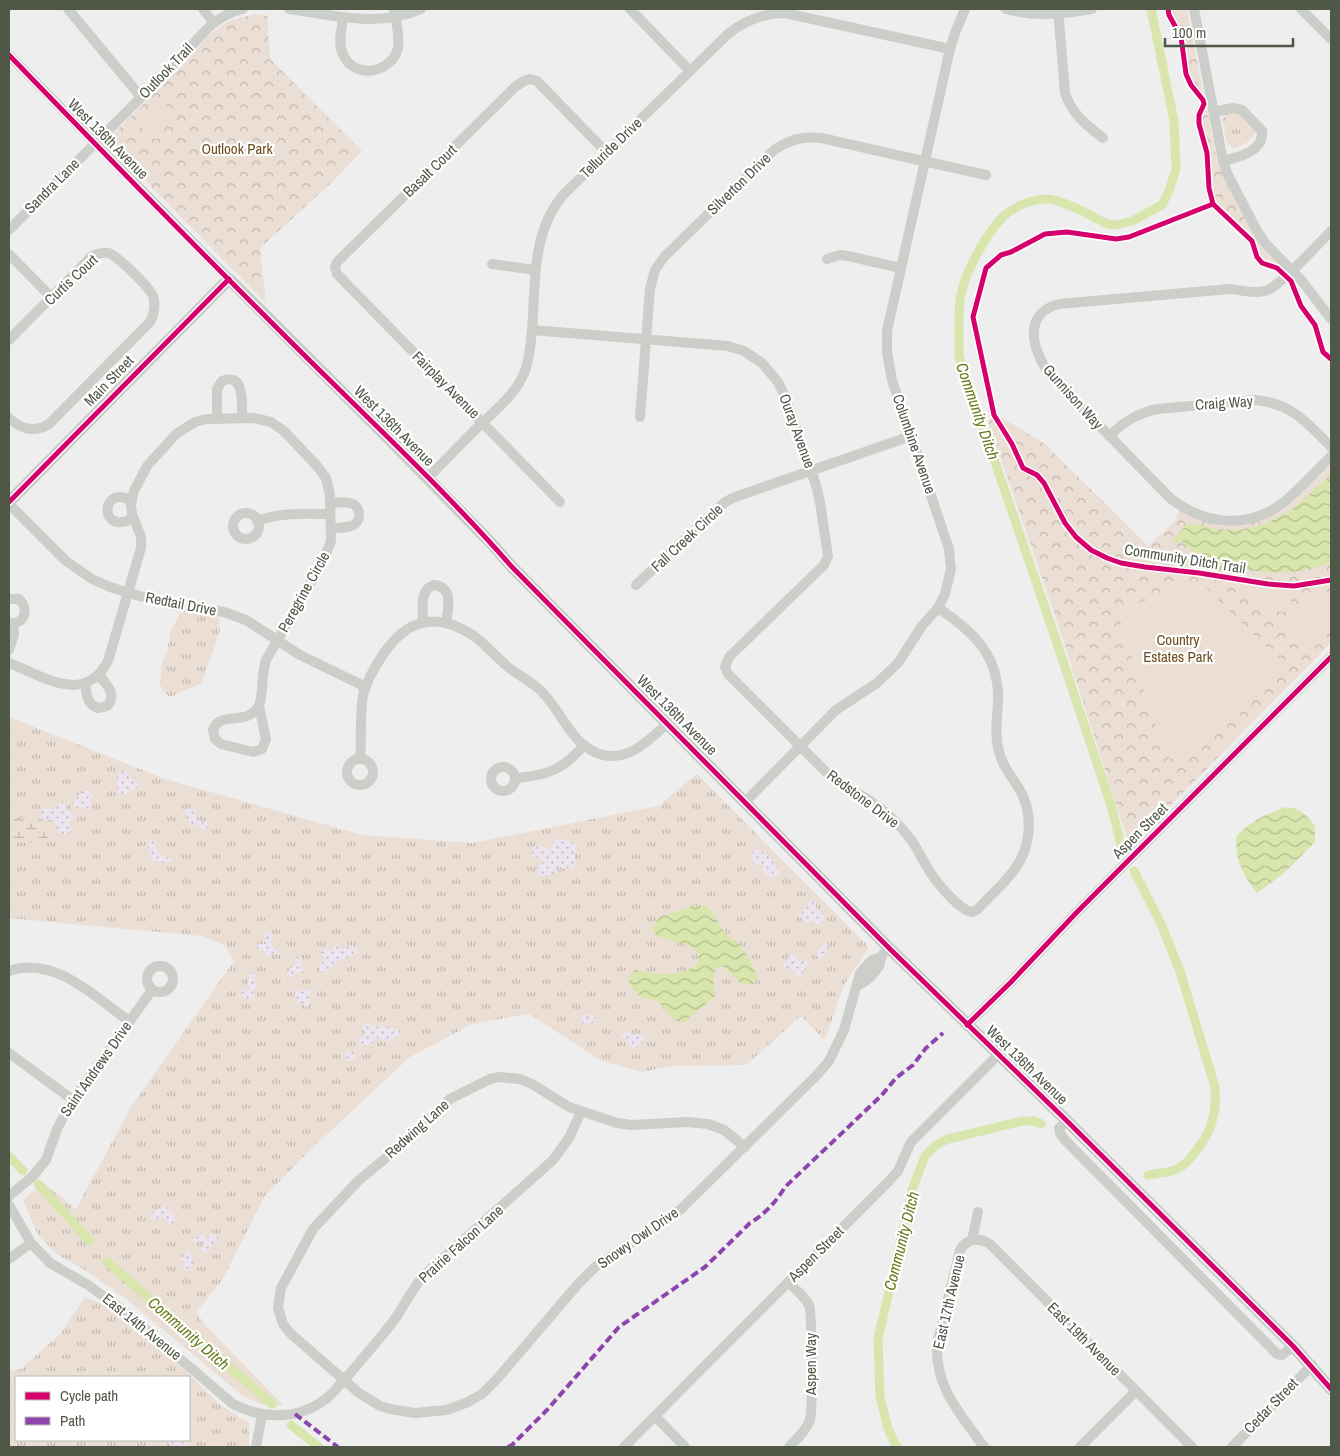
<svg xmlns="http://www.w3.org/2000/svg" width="1340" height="1456" font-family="'Archivo Narrow',sans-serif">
<defs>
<pattern id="grass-tufts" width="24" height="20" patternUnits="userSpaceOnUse" patternTransform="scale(1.25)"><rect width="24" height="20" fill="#ebded4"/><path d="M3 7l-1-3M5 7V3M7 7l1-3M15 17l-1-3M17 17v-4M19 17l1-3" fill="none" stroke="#c1b7ae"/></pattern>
<pattern id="wetland-marsh" width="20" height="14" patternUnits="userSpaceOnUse" patternTransform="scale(1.25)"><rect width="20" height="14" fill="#ebded4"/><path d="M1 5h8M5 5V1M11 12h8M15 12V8" fill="none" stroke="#c1b7ae"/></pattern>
<pattern id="sand-dots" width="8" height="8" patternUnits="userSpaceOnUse" patternTransform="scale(1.25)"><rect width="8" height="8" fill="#ece5ef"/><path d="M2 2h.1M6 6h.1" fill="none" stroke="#c2bcc3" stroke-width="1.8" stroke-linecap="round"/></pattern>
<pattern id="park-crowns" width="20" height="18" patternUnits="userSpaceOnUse" patternTransform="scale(1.25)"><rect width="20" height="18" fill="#ebded4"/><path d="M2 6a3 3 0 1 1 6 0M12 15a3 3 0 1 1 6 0" fill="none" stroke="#c1b7ae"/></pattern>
<pattern id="water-waves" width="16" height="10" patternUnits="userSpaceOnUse" patternTransform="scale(1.25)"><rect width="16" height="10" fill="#d8e5ac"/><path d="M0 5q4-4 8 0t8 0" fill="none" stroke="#b2bc8e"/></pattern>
</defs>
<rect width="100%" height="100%" fill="#eee"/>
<!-- grass -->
<g fill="url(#grass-tufts)" fill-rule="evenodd">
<path d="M1237 111 1256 131C1251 142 1243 146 1232 148L1231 145H1227L1222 118 1225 117V113Z"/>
<polygon points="186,612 215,616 219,618 220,630 202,683 170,697 164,692 160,685 162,662 167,653 170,633 180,613"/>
<polygon points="9,717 165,779 362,835 473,843 658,806 697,774 869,947 844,985 825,1040 801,1016 746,1065 672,1066 641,1072 600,1060 529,1014 472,1024 410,1057 308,1152 265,1196 222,1280 197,1311 202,1322 283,1405 263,1405 244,1397 126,1299 87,1271 57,1254 38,1235 23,1200 44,1183 76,1209 131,1107 234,961 224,945 202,936 9,918"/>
<path d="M85 1297 103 1304 129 1324 187 1372 219 1404 249 1423V1447H9V1371L21 1369 60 1334ZM16 1377H189V1440H16Z"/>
</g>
<!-- wetland -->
<polygon fill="url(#wetland-marsh)" points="9,817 42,819 49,841 43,843 9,842"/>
<!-- sand -->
<g fill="url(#sand-dots)">
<polygon points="124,771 127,772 134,781 139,783 140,786 134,790 129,790 128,793 123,795 118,792 116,779 119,772"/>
<polygon points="83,790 90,791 94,796 89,800 92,805 92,807 89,809 76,808 72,803"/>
<polygon points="63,802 69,807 67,811 71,812 75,817 68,823 72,826 70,832 65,834 58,833 53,820 44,820 41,812 44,808 54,810 59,803"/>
<polygon points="188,808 195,810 197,820 207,822 208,828 204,830 198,825 189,824 184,811"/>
<polygon points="559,838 577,844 577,848 574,855 576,865 568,870 560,867 554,874 543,876 538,873 537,867 544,861 532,856 532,849 535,846 542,846 550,850 555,840"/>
<path d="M152 840 155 841 156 849 162 856 171 858V861C165 864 157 864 152 859L150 852 147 846 149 841Z"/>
<path d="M754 850C766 849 777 863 780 875L772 878 767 876 763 870 764 865C757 863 754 865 751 856Z"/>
<polygon points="815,900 817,910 823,914 825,920 821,924 816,924 811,921 806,923 798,914 805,909 808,901"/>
<polygon points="266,931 272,933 273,941 271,946 278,951 276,954 267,956 263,950 258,949 255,946 259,944 267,944 264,933"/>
<polygon points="826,943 828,944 829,948 819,961 816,955 818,950"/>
<path d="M337 944 343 950 346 945 353 946 357 949V952C351 959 346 957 339 961 332 964 334 969 323 972L320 971V963L327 959 321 955V952L325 949 333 951 335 945Z"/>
<polygon points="790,954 795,955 799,961 807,961 808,965 805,969 801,977 797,977 793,970 785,969 783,965 788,960"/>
<path d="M299 956 302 960 300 966 304 971 303 973 294 974 289 980 287 976C288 969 291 968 296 965V958Z"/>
<polygon points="253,972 257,975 254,981 256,987 253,991 255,998 251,1000 243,997 240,992 241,989 248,990 248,978"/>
<polygon points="305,989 311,991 309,996 310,1003 306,1007 296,999 294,995 297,991"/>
<polygon points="589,1014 594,1017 596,1022 583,1024 580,1018 584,1015"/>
<path d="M364 1023H369L375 1027C382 1026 391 1027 398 1029L400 1034 389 1042 376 1037 374 1042 366 1046 360 1043V1038L366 1033 362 1028V1025Z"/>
<polygon points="627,1031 634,1035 642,1034 644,1036 644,1041 636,1049 631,1047 629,1042 622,1038 621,1035"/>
<circle cx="350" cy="1056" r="5.5"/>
<polygon points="163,1205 168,1208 176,1220 173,1224 169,1224 164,1217 152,1220 150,1219 150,1213 155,1212"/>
<polygon points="203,1233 206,1239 212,1234 215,1234 218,1237 217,1241 211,1245 210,1250 204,1254 202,1250 204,1243 203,1242 198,1241 195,1243 192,1240"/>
<polygon points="186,1251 189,1251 194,1263 187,1272 184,1268 185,1263 180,1260 185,1255"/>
<polygon points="168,1440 180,1440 180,1442 188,1442 192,1447 171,1447 168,1443"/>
</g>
<!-- park -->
<g fill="url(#park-crowns)">
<polygon points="1168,9 1187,9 1204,96 1200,96 1189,81 1185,66 1183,45 1177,27"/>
<polygon points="255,14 268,16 268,31 270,59 362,151 331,183 260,248 266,303 111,146 110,142 111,136 183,65 210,34 229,21"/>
<path d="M1206 103 1217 160 1223 176 1279 263 1278 265C1271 264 1264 263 1260 258 1255 251 1254 241 1247 233 1238 222 1224 215 1215 204L1207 153 1199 124 1201 111Z"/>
<polygon points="999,416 1045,444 1148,546 1173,523 1180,510 1192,517 1219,525 1232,525 1260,519 1331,462 1331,643 1173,803 1147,829 1131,851 1060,630 988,421"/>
</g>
<!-- pitch -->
<g fill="#ebded4">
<polygon points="162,103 176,115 156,140 142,128"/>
<path d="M1200 582 1281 661 1282 671 1197 753C1187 757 1177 763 1166 756L1117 612 1171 590Z"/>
<polygon points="1251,584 1292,588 1290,612 1250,610"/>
<polygon points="1323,590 1331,593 1331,621 1308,643 1300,644 1288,631 1286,627 1288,623"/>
</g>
<!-- water -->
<g fill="url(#water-waves)">
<path d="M1331 475V562C1307 573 1265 577 1240 567L1227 572 1203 569 1167 561 1170 555 1193 559 1202 556 1188 548 1181 540 1175 544 1172 541 1186 525 1195 524 1214 529 1239 530 1264 524 1290 511Z"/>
<path d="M1284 807C1301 809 1305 813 1315 826V842L1283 874 1257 893C1243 874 1236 862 1236 837 1249 822 1266 815 1284 807Z"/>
<path d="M694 906H707C716 914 719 927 727 935 729 938 734 939 737 941 741 945 758 973 758 978L753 984 743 985 723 966 715 969 713 976 715 996 685 1022 677 1021 671 1017 659 1002 641 997 629 985V977L635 970C657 973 679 980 698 963V954L692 947 657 936 652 929 659 917Z"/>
</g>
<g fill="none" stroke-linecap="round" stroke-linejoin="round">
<!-- canal -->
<g stroke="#d8e5ac" stroke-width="9">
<path d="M1123 852 1110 802 1057 643 959 357C959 338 958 318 960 299 964 274 983 240 999 221 1010 208 1030 199 1047 199 1062 199 1093 217 1107 224L1116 225 1132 221 1162 205 1169 191 1176 169 1174 121 1151 9"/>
<path d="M1134 871 1161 924 1180 971 1215 1087C1217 1116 1211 1133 1193 1155 1188 1161 1183 1167 1175 1170 1167 1173 1157 1173 1148 1175"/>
<polyline points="9,1156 23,1171"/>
<polyline points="38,1184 90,1241"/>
<polyline points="107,1262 272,1404"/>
<polyline points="291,1425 319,1447"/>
<polyline points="897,1447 888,1429 880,1396 878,1339 912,1190 925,1156 936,1145 948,1139 1023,1121 1034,1121 1041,1124"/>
</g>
<!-- minor -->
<g stroke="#ccceca" stroke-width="10">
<polyline points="68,9 141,97"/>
<polyline points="203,9 213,22"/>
<path d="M289 9C333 15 378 28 421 9"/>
<polyline points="630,9 690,71"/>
<path d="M1006 9C1035 17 1063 14 1092 9"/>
<path d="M1058 9 1065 93C1072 114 1086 125 1103 138"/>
<polyline points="1194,9 1223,161 1227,173 1257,231 1266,244 1302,281 1331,319"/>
<polyline points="1301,9 1331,39"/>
<path d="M343 17C342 28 338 42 342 52 352 80 391 75 398 48 400 36 396 21 394 9"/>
<polyline points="9,55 229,279"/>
<polyline points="530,79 537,81 607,153"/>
<path d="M1214 112 1233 108 1242 110 1262 131C1264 152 1238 157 1223 161"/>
<path d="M9 230 187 51C205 31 215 16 243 9"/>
<path d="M1331 231C1318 244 1280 287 1265 291 1255 294 1241 290 1230 289L1059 304C1021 314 1033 351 1050 375L1170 498C1204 525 1249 530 1284 502 1301 488 1316 471 1331 456"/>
<polyline points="9,254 51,297"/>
<polyline points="827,259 840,255 848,256 901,268"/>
<polyline points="492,264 535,270"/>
<polyline points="335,267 337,274 560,502"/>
<polyline points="335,267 337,262 515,87 524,81 530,79"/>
<path d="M532 330 728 346 744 351 762 363 778 382 784 394 816 485 820 502 828 556 824 565 729 657 725 667 728 674 831 777C843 787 858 792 870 801 886 811 900 825 912 841 918 850 923 861 929 870 936 882 959 910 972 912L978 909C997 888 1021 871 1027 842 1031 822 1028 801 1016 784 1010 774 1003 766 1000 755 994 737 997 720 998 702 1000 656 973 631 938 608"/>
<path d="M9 340 92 256C97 254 102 252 108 253 117 255 149 287 153 296 156 305 154 316 149 323L49 424C35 433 20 429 9 418"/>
<path d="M640 417 650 289 655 270 664 257 773 151C788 140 802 136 821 138L986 175"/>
<path d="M217 419V389L222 381C245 371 242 405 242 418"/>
<path d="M1109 436C1124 422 1137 413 1158 409L1256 400C1293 404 1307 423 1331 447"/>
<path d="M428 478C445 460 462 443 479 426 497 409 516 394 525 371 530 357 531 343 532 329 536 282 531 232 564 194L729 33C746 20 763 13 785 13L950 49"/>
<path d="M132 500C128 499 124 497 120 497 105 497 103 519 117 522 123 523 129 520 133 519"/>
<path d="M330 503C336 503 344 501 350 503 362 506 362 523 351 526 345 528 337 528 331 528"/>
<polyline points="9,504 66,561 92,579 110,587 129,593 176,606 224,612 246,620 300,655 366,687"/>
<circle cx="246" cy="526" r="13"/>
<path d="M257 521C281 512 305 514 330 514"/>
<polyline points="636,585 725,502 735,497 911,436"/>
<path d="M9 599H19C30 610 24 625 9 623"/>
<path d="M423 622C423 609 419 590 434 585 454 587 448 609 446 623"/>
<polyline points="9,650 14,635 13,623"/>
<path d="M9 663C43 676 84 706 108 661L141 548V537L132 514 131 504 134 491 147 466 176 434 195 422 207 419 253 418 271 422 284 431 317 466 326 478 330 495 331 541 324 559 266 660C261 675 264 691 259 706"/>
<path d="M85 683C87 694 86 704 98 708L107 706C118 695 106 684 99 675"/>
<path d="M259 706 266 739 262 749 253 752 221 744 215 739 213 730C219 710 247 727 259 706Z"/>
<path d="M360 759C362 739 359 710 364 691 368 680 373 670 379 661 403 621 433 609 474 636 486 645 496 657 508 667 518 675 531 681 541 691 563 712 571 747 603 755 630 761 649 740 668 723"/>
<circle cx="360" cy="772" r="13"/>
<circle cx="503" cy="779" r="12"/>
<path d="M515 778C546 776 563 770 583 746"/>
<polyline points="745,802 836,710 877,683 898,663 922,626 938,608 945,594 951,569 949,549 892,380 887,352 887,331 950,49 955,33 965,9"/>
<circle cx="160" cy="979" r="13"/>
<path d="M9 971C54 955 95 997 129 1021"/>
<path d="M858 985C866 982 875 973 879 966 881 961 880 958 883 954"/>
<polyline points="967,1025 1011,982 1078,911 1331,657"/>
<polyline points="9,1053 73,1100"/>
<polyline points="1067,1121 1059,1128 1060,1133 1064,1139 1277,1354 1282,1355 1293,1346"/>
<polyline points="745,1147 724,1130 708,1124 687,1122 632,1125 617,1123 569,1107 532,1084 520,1079 499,1077 490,1079 450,1099 399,1147 358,1181 313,1229 281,1288 278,1308 283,1324 290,1333 359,1393 380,1406 390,1409 415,1413 447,1410 468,1402 482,1394 497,1379 579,1283 595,1267 680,1210 816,1076 829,1061 844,1030 860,973 872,960 881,957"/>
<polyline points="9,1196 32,1177 46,1160 57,1129 69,1106 152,990"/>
<path d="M9 1205 31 1243 50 1263 88 1285 124 1311 233 1404C264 1420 299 1420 327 1398 338 1388 348 1375 358 1364 371 1348 385 1333 397 1316 406 1302 413 1288 424 1275L553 1160 569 1138 581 1112"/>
<polyline points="972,1240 978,1212"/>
<polyline points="9,1259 31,1243"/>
<path d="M788 1282C795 1289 804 1296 809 1305 812 1311 813 1411 810 1420 806 1431 797 1439 789 1447"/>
<polyline points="655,1416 685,1447"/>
<polyline points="256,1447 262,1415"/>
<polyline points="624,1447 889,1181 898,1171 911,1142 998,1055"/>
<path d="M984 1447C960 1413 935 1388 937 1344L960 1250C967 1238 978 1237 990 1244L1192 1447"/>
<polyline points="1080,1447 1136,1391"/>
<polyline points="1232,1447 1312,1365"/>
</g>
<!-- major -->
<polyline stroke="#c9cbc6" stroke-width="12" points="9,502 229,279 389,439 492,544 512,567 889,948 1067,1121 1293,1346 1331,1389"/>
<!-- quiet -->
<g stroke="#8e44ad" stroke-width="4" stroke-dasharray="8 4" stroke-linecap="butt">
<polyline points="295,1414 338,1447"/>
<path d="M508 1447 512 1445 547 1410 619 1327 705 1267 750 1223C765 1214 776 1202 785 1187L881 1096 896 1078 913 1065 926 1048 943 1033"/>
</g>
<defs>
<g id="cycleway">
<polyline points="1168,9 1169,15 1181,37 1186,74 1191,85 1203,100 1204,104 1199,115 1199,124 1207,153 1209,188 1213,204 1252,241 1257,257 1262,263 1277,268 1291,281 1301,306 1315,325 1323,352 1331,359"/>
<path d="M9 55C94 143 179 230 266 317 348 400 435 479 512 567L889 948 1067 1121 1293 1346 1331 1389"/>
<polyline points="1213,204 1129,237 1116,239 1067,232 1045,234 1011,252 1001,255 986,268 973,317 994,415 1012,444 1023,468 1037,475 1044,483 1065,523 1076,537 1091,550 1107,558 1121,563 1145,567 1199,573 1268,584 1294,586 1331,580"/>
<polyline points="9,502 229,279"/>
<polyline points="967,1025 1011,982 1078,911 1331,657"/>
</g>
</defs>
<!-- cycleway casing -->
<use href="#cycleway" stroke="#fff" stroke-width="8"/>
<!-- cycleway -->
<use href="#cycleway" stroke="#d6006c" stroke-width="5"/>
</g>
<g text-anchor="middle" stroke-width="4.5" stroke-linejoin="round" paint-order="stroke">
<!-- street labels -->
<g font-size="15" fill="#4f5847" stroke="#fff">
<text transform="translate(166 71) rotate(-46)" y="5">Outlook Trail</text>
<text transform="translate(108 139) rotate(45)" y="5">West 136th Avenue</text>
<text transform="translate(611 148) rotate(-44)" y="5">Telluride Drive</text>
<text transform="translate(430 171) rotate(-44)" y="5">Basalt Court</text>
<text transform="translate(739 184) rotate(-44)" y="5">Silverton Drive</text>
<text transform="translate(52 186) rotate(-45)" y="5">Sandra Lane</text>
<text transform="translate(71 280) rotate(-43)" y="5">Curtis Court</text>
<text transform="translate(109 381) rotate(-46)" y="5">Main Street</text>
<text transform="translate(446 385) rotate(45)" y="5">Fairplay Avenue</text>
<text transform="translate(1073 397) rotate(48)" y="5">Gunnison Way</text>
<text transform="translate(1224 403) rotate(-4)" y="5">Craig Way</text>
<text transform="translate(394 426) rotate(45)" y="5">West 136th Avenue</text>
<text transform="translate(797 431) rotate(70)" y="5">Ouray Avenue</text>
<text transform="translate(914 444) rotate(71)" y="5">Columbine Avenue</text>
<text transform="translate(687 538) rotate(-43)" y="5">Fall Creek Circle</text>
<text transform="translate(1185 559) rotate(9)" y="5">Community Ditch Trail</text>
<text transform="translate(304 592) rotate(-61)" y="5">Peregrine Circle</text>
<text transform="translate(181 604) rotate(11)" y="5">Redtail Drive</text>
<text transform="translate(677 715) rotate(45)" y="5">West 136th Avenue</text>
<text transform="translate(863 799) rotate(37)" y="5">Redstone Drive</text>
<text transform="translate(1140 831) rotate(-45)" y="5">Aspen Street</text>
<text transform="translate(1027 1065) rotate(44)" y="5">West 136th Avenue</text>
<text transform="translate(96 1069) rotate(-55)" y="5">Saint Andrews Drive</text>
<text transform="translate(417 1129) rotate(-42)" y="5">Redwing Lane</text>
<text transform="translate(638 1238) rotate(-35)" y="5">Snowy Owl Drive</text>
<text transform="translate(461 1244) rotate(-42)" y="5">Prairie Falcon Lane</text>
<text transform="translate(816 1254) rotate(-45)" y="5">Aspen Street</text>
<text transform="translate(949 1302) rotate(-77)" y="5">East 17th Avenue</text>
<text transform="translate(142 1327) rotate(39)" y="5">East 14th Avenue</text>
<text transform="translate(1084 1339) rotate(45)" y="5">East 19th Avenue</text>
<text transform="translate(811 1364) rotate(-90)" y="5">Aspen Way</text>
<text transform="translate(1271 1406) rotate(-46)" y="5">Cedar Street</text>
</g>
<!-- park labels -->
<g font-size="15" fill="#714b20" stroke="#fff">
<text x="237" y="154">Outlook Park</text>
<text x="1178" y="645">Country<tspan x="1178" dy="17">Estates Park</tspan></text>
</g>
<!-- water labels -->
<g font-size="16" font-style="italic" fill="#647c19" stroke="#fff">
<text transform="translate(978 411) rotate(71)" y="6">Community Ditch</text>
<text transform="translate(901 1241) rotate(-76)" y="6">Community Ditch</text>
<text transform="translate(189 1333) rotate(41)" y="6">Community Ditch</text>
</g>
</g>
<!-- border -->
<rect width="1340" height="1456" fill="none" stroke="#4f5847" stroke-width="20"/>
<!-- legend -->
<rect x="15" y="1376" width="175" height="65" fill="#ffffff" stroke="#b9bcb5"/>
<rect x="25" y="1392" width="25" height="8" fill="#d6006c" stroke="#b9bcb5"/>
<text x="60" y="1401" font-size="15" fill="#4f5847">Cycle path</text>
<rect x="25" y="1417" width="25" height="8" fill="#8e44ad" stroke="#b9bcb5"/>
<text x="60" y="1426" font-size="15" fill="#4f5847">Path</text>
<!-- scale -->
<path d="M1165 38v8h128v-8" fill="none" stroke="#4f5847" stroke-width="2.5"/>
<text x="1172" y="38" font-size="15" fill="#4f5847" stroke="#ffffff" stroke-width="4" paint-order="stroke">100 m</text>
</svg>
